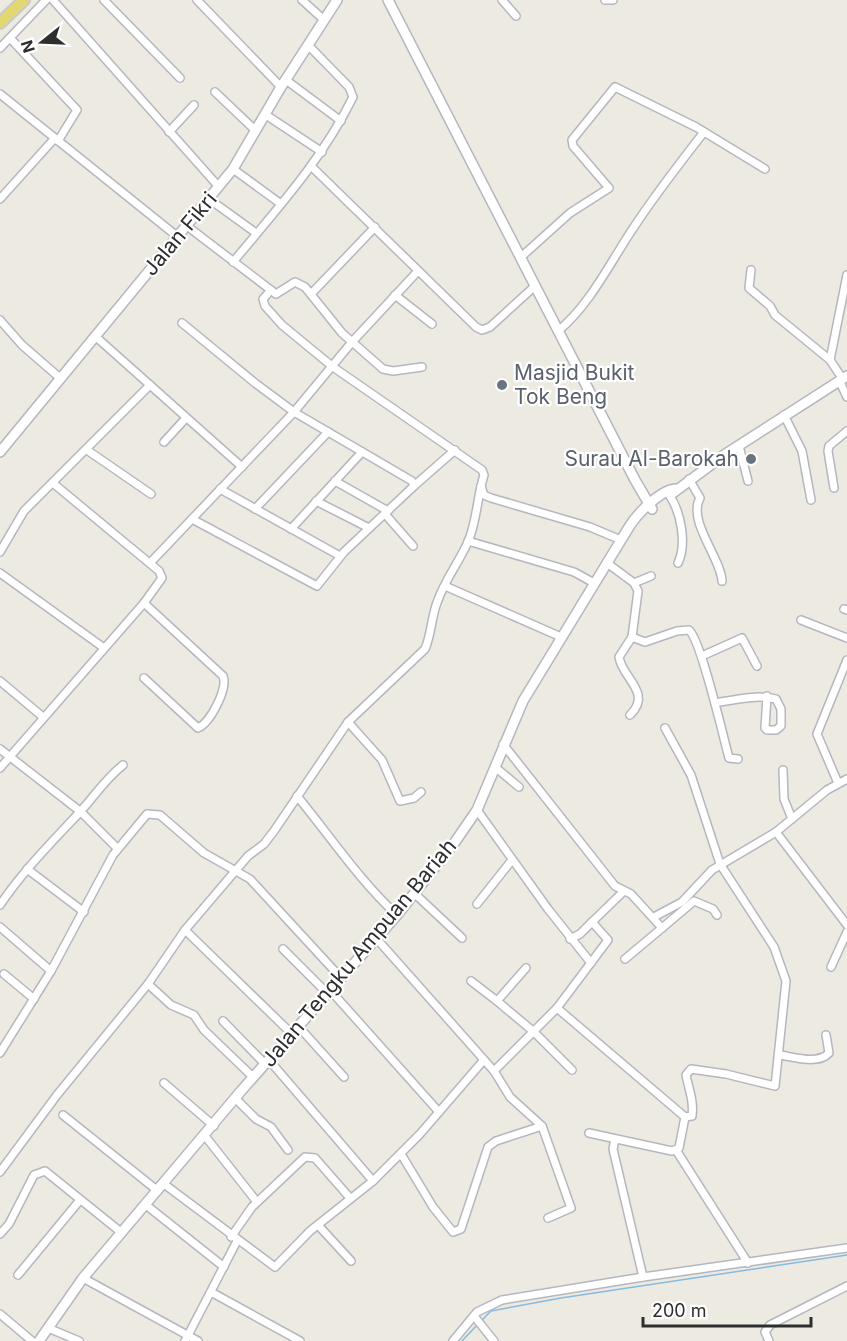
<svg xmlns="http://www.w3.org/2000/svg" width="847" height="1341" font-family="Inter,sans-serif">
<rect width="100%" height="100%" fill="#edeae2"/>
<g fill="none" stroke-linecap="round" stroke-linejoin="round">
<!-- stream -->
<g stroke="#82bce2" stroke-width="1.5">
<polyline points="481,1321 491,1311 561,1298 847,1255"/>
<polyline points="462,1341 478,1324"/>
</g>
<defs>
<g id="street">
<polyline points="53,0 219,187"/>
<polyline points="104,0 180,78"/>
<polyline points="197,0 281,87"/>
<polyline points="302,0 324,20"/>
<polyline points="502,0 516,16"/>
<polyline points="605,0 613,0"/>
<polyline points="10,38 77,110 58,141"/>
<polyline points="0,48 46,0"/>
<polyline points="286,80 341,121"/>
<polyline points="215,92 256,131"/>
<polyline points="0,94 178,237"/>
<polyline points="266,115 322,152"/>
<polyline points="169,132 194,105"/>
<polyline points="312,167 476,327 482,330 490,327 535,286"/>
<polyline points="233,169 281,204"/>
<polyline points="0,199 54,139"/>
<polyline points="209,199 256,233"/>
<polyline points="187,226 276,294 295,282 305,287 342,333 383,369 393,371 422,367"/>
<polyline points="521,257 570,213 609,188 573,146 572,140 615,87 696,127 765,169"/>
<path d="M233 262C277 209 322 160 353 97L349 87 308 45"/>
<polyline points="751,270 749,288 770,306 775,315 830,360"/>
<polyline points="311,294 375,227"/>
<polyline points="395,295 432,324"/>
<polyline points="0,320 22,345 60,378"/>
<polyline points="182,323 255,383 294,412 412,481 414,486 344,552 317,586 192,519"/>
<path d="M558 331C589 306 610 263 632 230 654 196 679 164 704 132"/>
<polyline points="95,336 242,467"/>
<polyline points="842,378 830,360 847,275"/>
<polyline points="839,380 847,397"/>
<polyline points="784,415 802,451 811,500"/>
<polyline points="164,442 186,418"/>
<polyline points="739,446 748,481"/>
<polyline points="87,450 151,494"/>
<path d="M689 479 700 498C687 521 721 558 722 581"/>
<polyline points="335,481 388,511"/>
<polyline points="414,486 455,450"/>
<polyline points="481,486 484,495 491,498 590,527 621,540"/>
<polyline points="834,488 828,451 829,446 847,431"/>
<polyline points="220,489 340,556"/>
<path d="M670 496C681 513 687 544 678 563"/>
<polyline points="316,501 369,528"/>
<polyline points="255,509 328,432"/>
<polyline points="385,514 413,546"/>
<polyline points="291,529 362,452"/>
<polyline points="468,541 574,572 594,583"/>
<polyline points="0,552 24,511 150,385"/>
<polyline points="150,563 294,412 352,342 418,271"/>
<path d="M607 563 634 583 638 591 632 637 619 657C622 678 653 693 630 715"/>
<polyline points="0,573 104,648"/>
<polyline points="634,583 651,576"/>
<polyline points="445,586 561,637"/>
<path d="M144 603 223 676C228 689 210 723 198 728L144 678"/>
<polyline points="844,609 847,610"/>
<polyline points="801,620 847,638"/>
<path d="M632 637 645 642 677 631 689 630C701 640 723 736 729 758L738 759"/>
<polyline points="702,656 742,638 757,666"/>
<polyline points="0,681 43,717"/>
<path d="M715 703C734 700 757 694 776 699L781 709V726L776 730H767L765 728 767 696"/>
<polyline points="348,722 382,760 400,801 414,798 421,792"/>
<path d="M665 728 691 775 720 864 774 947 786 981 775 1086 726 1074 691 1069 686 1075C689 1090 694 1101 692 1116L685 1117"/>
<polyline points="503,744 615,886 631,894 662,928 625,959"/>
<polyline points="0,749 81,812 117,848"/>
<polyline points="495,767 519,787"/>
<polyline points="0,768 144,603 162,578 159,571 54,484"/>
<polyline points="783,770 784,799 792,819"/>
<polyline points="838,783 817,734 847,660"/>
<path d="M297 796C330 836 359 880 397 915"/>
<polyline points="477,810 548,909 591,963"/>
<polyline points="776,832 847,925"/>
<polyline points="27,869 84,912"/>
<polyline points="414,893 462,938"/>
<polyline points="477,904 512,860"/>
<path d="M0 905C23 871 51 843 79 813 94 797 105 779 123 765"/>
<polyline points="654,917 682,902 712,870 776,832 827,790 847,779"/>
<polyline points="0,927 51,971"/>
<polyline points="662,928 694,901 713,909 717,915"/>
<polyline points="185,930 292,1034"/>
<polyline points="376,938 494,1071 557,1008 608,940 592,922 624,891"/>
<polyline points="570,939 580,934 592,922"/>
<polyline points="283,949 328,994"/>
<polyline points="831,967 847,932"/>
<polyline points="526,968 497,1001 534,1032 572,1070"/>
<polyline points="4,974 34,999"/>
<polyline points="471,981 497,1001"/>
<polyline points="148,984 171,1005 194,1015 204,1030 253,1077"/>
<polyline points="331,991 439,1112"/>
<polyline points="557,1008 685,1117 679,1148 672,1151 589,1133"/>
<polyline points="223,1021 265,1064"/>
<polyline points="299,1027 344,1077"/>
<polyline points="0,1053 51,971 113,855 147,814 160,815 204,853 250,879 342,979"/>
<path d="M780 1055C794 1057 818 1065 829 1053L826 1035"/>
<polyline points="494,1071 510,1097 542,1126 571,1208 548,1218"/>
<polyline points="164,1083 214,1126"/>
<polyline points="236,1099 256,1119 271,1127 288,1150"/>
<polyline points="63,1115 158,1191"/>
<polyline points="205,1136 257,1202"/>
<polyline points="615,1139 613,1149 643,1277"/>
<polyline points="676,1150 748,1263"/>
<polyline points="401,1154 433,1207 453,1232 461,1229 488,1147 496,1141 542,1126"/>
<path d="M0 1172 57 1095 148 984 185 930 248 856 264 844 274 831 348 722 425 649C432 633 431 616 438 600 445 580 459 562 468 542 477 521 477 497 484 475L482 470 333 367 282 325 265 306 263 299 271 290"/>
<polyline points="373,1181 420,1134 483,1061"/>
<polyline points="164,1184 275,1267 310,1231 373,1181 269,1060"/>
<polyline points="146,1205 224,1267"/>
<polyline points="318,1225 351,1261"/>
<polyline points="0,1234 9,1224 34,1175 45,1171 122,1233"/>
<polyline points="231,1237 252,1207 305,1157 315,1158 350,1198"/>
<polyline points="18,1275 80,1200"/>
<polyline points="83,1278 198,1341"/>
<polyline points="211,1292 300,1341"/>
<polyline points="0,1314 32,1341"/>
<polyline points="474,1316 494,1341"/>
<polyline points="48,1328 79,1341"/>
<polyline points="185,1341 237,1241"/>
<polyline points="453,1341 477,1312 502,1300 643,1277 847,1248"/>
<polyline points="769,1341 765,1332 770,1325 847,1286"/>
</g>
<g id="secondary">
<polyline points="388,0 635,480 652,509"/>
<polyline points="0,452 233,169 281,87 337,0"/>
<polyline points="673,493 724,455 847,376"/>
<path d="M39 1341 83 1278 241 1091 397 915 455 842 477 810 523 701 629 527C637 514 659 491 675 489"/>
</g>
<polyline id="primary" points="0,23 24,0"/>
</defs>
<!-- street casing -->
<use href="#street" stroke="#b6b6c0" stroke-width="10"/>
<!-- secondary casing -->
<use href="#secondary" stroke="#b6b6c0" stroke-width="12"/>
<!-- primary casing -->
<use href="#primary" stroke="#c9c9c9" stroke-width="14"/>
<!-- street -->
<use href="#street" stroke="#fff" stroke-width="7"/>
<!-- secondary -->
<use href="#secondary" stroke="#fff" stroke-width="9"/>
<!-- primary -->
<use href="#primary" stroke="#e2d873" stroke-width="10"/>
</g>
<!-- markers -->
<g fill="#6b7280" stroke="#fff" stroke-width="2">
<circle cx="502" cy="385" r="6"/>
<circle cx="751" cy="459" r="6"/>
</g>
<g text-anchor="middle" stroke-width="4.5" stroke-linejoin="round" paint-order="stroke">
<!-- street labels -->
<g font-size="21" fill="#2e2e2e" stroke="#fff">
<text transform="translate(180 234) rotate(-50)" y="7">Jalan Fikri</text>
<text transform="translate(359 953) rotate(-50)" y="7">Jalan Tengku Ampuan Bariah</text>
</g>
<!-- worship labels -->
<g font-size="21" fill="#5b616d" stroke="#fff" text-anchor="start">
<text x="514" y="380">Masjid Bukit<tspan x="514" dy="24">Tok Beng</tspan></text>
<text x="739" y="466" text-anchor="end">Surau Al-Barokah</text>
</g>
</g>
<!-- north arrow -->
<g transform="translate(42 42) rotate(252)" stroke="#ffffff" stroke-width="4.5" paint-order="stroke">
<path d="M0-4.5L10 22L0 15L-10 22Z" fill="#2e2e2e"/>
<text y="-9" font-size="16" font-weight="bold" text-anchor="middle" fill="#2e2e2e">N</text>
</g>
<!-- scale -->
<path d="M643 1317v9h168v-9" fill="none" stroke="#2e2e2e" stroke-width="3"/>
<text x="652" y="1317" font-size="18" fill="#2e2e2e" stroke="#ffffff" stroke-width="4.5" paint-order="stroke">200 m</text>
</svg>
